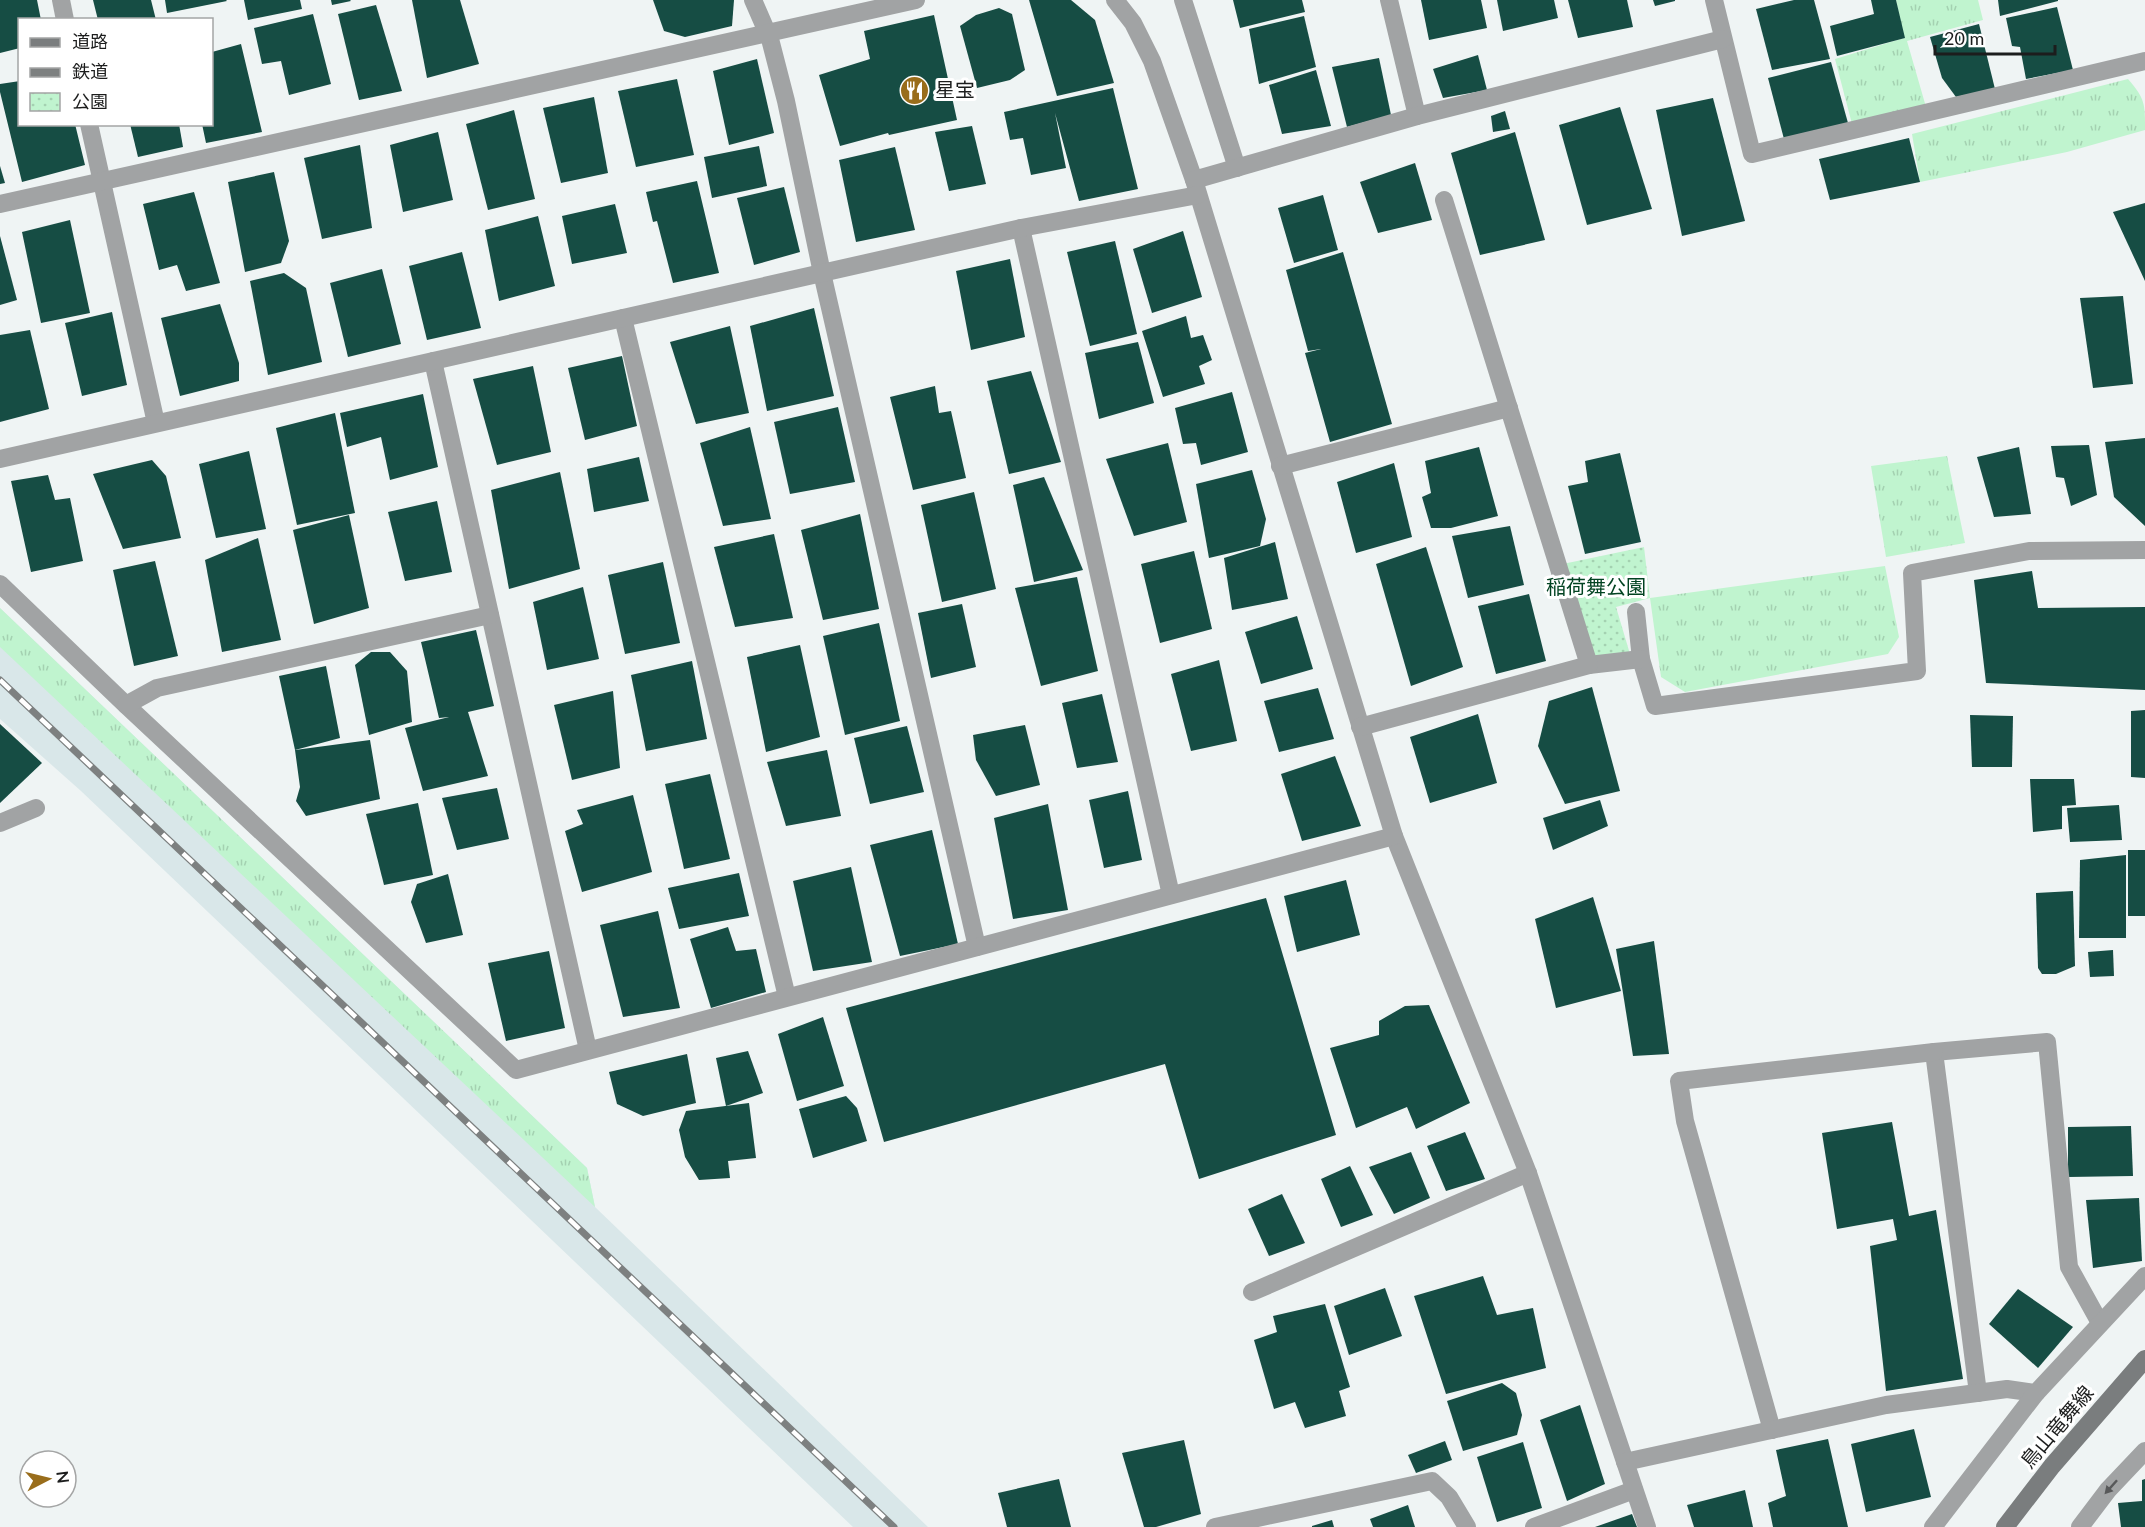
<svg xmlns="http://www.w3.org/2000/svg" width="2145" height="1527" font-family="Lato,'Noto Sans JP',sans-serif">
<defs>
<pattern id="grass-tufts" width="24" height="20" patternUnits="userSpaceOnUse" patternTransform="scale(1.5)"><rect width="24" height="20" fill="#c0f4cf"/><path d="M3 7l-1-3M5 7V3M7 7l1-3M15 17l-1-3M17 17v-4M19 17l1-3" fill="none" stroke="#a4d1b1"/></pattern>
<pattern id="park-dots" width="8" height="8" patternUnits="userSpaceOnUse" patternTransform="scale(1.5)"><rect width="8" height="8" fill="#c0f4cf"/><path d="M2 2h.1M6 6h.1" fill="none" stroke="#a4d1b1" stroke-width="1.8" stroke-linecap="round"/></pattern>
</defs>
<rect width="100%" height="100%" fill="#eff4f4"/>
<!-- built -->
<polygon fill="#d9e7e9" points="0,608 587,1168 595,1207 928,1527 853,1527 81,791 0,719"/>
<!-- grass -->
<g fill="url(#grass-tufts)">
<polygon points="1896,0 1978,0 1983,20 1907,41 1926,107 1852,124 1835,59 1904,38"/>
<path d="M2128 79C2145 99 2145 103 2145 130L2067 152 1920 182 1912 134Z"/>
<polygon points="1947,456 1965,543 1886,557 1871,466"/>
<polygon points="1885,566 1899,637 1888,654 1685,692 1661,677 1650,598"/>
<polygon points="0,608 587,1168 595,1207 0,647"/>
</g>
<!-- park -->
<polygon fill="url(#park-dots)" points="1644,547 1650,598 1616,607 1630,654 1589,665 1558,565"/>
<!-- building -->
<g fill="#164d44">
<polygon points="0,0 37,0 41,20 20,20 20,48 0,53"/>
<polygon points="93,0 151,0 156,20 98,20"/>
<polygon points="165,0 226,0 227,1 167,13"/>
<polygon points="244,0 300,0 302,9 248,20"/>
<polygon points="331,0 350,0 351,1 332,5"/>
<polygon points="412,0 460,0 479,64 427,78"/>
<polygon points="653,0 734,0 732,26 685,37 664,31"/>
<polygon points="1029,0 1071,0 1095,20 1114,83 1057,96"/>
<polygon points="1233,0 1302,0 1305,12 1240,28"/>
<polygon points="1421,0 1481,0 1487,28 1429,40"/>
<polygon points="1497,0 1554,0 1558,18 1503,31"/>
<polygon points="1568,0 1627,0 1633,27 1578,38"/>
<polygon points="1653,0 1675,0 1675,1 1655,6"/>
<polygon points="1794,0 1814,0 1830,59 1772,70 1756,9"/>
<polygon points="1871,0 1896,0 1905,38 1837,56 1830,26 1874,14"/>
<polygon points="1998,0 2058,0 2058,1 2000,16"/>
<polygon points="376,5 402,91 359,100 338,14"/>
<polygon points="2057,7 2073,70 2026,79 2020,47 2012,46 2006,18"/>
<polygon points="999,8 1012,14 1025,70 1010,80 977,88 960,26 976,15"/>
<polygon points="313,14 331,84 289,95 281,61 262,64 254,28"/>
<polygon points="934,15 957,120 889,135 888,133 840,146 819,75 870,59 864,31"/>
<polygon points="1304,16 1316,67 1259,84 1249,29"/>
<polygon points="1979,24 1995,89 1956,97 1942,78 1930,37"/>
<polygon points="241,44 262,132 206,143 202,124 212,124 212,52"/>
<polygon points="1478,55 1487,90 1443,98 1433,69"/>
<polygon points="1379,58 1391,115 1347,127 1332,67"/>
<polygon points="757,59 774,133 729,145 713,71"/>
<polygon points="1831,62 1848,123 1784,139 1768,78"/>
<polygon points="1316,70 1331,126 1282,134 1269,85"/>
<polygon points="677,79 694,155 636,167 618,91"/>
<polygon points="20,81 20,124 75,124 85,165 22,182 0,92 0,84"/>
<polygon points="1113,88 1138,189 1079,201 1055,113 1066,168 1031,175 1023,138 1010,140 1004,112"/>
<polygon points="594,97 608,173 561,183 543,108"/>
<polygon points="1713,98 1745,221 1682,236 1656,110"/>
<polygon points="1620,107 1652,209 1587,225 1559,125"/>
<polygon points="514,110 535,199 488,210 466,124"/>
<polygon points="1505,111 1510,129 1493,132 1491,116"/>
<polygon points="130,124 179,124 183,147 138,157"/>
<polygon points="972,126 986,184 949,191 935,132"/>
<polygon points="438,132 453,200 403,212 390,145"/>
<polygon points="1515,132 1545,240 1480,255 1451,153"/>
<polygon points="1909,138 1920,182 1830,200 1819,159"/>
<polygon points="360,145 372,228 322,239 304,158"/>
<polygon points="759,146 767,186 712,198 704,157"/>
<polygon points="895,147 915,230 856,242 839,160"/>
<polygon points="1415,163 1432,220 1378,233 1360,182"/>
<polygon points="0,166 5,183 0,184"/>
<polygon points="274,172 289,241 281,263 245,272 228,182"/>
<polygon points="697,181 719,273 673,283 657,221 653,222 646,192"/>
<polygon points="784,187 800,252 754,265 737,198"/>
<polygon points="194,192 220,283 186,291 177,265 159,270 143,204"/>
<polygon points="1323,195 1338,250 1294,263 1278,208"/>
<polygon points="2145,203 2145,281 2113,212"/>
<polygon points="615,204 627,253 572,264 562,216"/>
<polygon points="538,216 555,286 499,301 485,230"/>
<polygon points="70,220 90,313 41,323 22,232"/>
<polygon points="1183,231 1202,297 1152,313 1133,249"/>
<polygon points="0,236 17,300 0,305"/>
<polygon points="1115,241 1137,334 1090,346 1067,252"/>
<polygon points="462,252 481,328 427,340 409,266"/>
<polygon points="1343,252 1392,424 1330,442 1305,353 1321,349 1308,351 1286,270"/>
<polygon points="1010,259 1025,337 971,350 956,271"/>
<polygon points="382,269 401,344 348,357 330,283"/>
<polygon points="284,273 306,288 322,362 268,375 250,281"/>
<polygon points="2123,296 2133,384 2093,388 2080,298"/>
<polygon points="220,304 239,363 239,381 180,396 161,318"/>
<polygon points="814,308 834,396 767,411 750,326"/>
<polygon points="112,312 127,385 82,396 65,323"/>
<polygon points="1186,316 1191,338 1203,335 1212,360 1199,366 1205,384 1163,397 1142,331"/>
<polygon points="730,326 749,413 696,424 670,342"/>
<polygon points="30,330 49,409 0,422 0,335"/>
<polygon points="1138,342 1154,403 1099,419 1085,353"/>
<polygon points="622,356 637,426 585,440 568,368"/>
<polygon points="533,366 551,452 497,465 473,379"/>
<polygon points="1031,371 1061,462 1009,474 987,381"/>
<polygon points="935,386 939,413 951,411 966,478 913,490 890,397"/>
<polygon points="1232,392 1248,452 1201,465 1196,443 1183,444 1175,408"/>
<polygon points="423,394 438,467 390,480 381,437 347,447 340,413"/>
<polygon points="838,407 855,482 790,494 774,422"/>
<polygon points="335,413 355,513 297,525 276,428"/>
<polygon points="750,427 771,519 723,526 700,443"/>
<polygon points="2145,438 2145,526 2114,497 2105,442"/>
<polygon points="1168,443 1187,522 1134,536 1106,459"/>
<polygon points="2089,445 2097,495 2071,506 2064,478 2056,477 2051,446"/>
<polygon points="1479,447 1498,516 1451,528 1431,528 1422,497 1431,493 1425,461"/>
<polygon points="2019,447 2031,514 1994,517 1977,457"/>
<polygon points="249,451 266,529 216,538 199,464"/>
<polygon points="1620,453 1641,542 1585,554 1568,486 1588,482 1585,461"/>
<polygon points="639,457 649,501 594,512 587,469"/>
<polygon points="152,460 166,476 181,538 123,549 93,474"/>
<polygon points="1394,463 1412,537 1356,553 1337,482"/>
<polygon points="1252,470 1266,519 1260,546 1209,558 1196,484"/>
<polygon points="560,472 580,569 509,589 491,490"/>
<polygon points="48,475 55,500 70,498 83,561 31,572 11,481"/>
<polygon points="1044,477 1083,570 1034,582 1013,485"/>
<polygon points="974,492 996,589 942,602 921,505"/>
<polygon points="437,501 452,572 405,581 388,512"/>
<polygon points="860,514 879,609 823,620 801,530"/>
<polygon points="349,515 369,608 314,624 293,530"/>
<polygon points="1510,526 1524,585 1468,598 1452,536"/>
<polygon points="774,534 793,618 735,627 714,547"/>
<polygon points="258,538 281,640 222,652 205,560"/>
<polygon points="1275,542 1288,599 1232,610 1224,558"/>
<polygon points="1426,547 1463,667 1411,686 1376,564"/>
<polygon points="1194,551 1212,629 1160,643 1141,564"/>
<polygon points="155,561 178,656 134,666 113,570"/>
<polygon points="663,562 680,643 625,654 608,575"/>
<polygon points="2032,571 2038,608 2145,607 2145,690 1986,683 1974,580"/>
<polygon points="1077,577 1098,671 1041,686 1015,588"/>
<polygon points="583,587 599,659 547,670 533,602"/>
<polygon points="1529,594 1546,661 1496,674 1478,606"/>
<polygon points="962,604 976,667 931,678 918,613"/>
<polygon points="1297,616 1313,669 1261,684 1245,632"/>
<polygon points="879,623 900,721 845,735 823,636"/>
<polygon points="476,630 494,706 468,712 488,776 423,791 405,728 449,717 439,718 421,642"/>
<polygon points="800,645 820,737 766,752 747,657"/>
<polygon points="371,652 390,652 407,671 412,722 369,735 355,665"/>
<polygon points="1219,660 1237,741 1191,751 1171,674"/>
<polygon points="692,661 707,739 646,751 631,675"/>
<polygon points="326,666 340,738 295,750 279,676"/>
<polygon points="1592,687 1620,791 1565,804 1538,746 1549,701"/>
<polygon points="1318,688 1334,739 1279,752 1264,701"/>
<polygon points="613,691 620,768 572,780 554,705"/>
<polygon points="1102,694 1118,762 1077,768 1062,703"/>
<polygon points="2145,710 2145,778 2131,777 2131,711"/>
<polygon points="1478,714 1497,783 1430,803 1410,737"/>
<polygon points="1970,715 2013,716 2012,767 1972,767"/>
<polygon points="0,724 42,763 0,803"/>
<polygon points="1025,725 1040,785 996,796 976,760 973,735"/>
<polygon points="907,726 924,792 870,804 854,738"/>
<polygon points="370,740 380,799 306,816 296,801 300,787 295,750"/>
<polygon points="827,750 841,816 786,826 767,762"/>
<polygon points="1335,756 1361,826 1302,841 1281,774"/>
<polygon points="710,774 730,859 684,869 665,784"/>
<polygon points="2030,779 2074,779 2076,805 2062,806 2062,829 2033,832"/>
<polygon points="497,788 509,839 457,850 442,798"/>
<polygon points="1128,791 1142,860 1104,868 1089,800"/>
<polygon points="633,795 652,872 582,892 565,831 583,824 577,810"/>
<polygon points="1600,800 1608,826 1553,850 1543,818"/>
<polygon points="418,803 433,875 384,885 366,814"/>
<polygon points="1048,804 1068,910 1013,919 994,818"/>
<polygon points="2119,805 2122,840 2070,842 2067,808"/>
<polygon points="932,830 958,944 900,956 870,845"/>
<rect x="2128" y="850" width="17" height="66"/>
<polygon points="2126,855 2126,938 2079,938 2080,860"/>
<polygon points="851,867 872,962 813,971 793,881"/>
<polygon points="739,873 749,916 679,929 668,888"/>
<polygon points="448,874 463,935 426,943 411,902 417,884"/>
<polygon points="1346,880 1360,935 1297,952 1284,896"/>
<polygon points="2073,891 2075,966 2056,974 2042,974 2038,968 2036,893"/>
<polygon points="1593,897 1621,991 1556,1008 1535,919"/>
<polygon points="1266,898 1336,1135 1199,1179 1165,1064 884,1142 846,1008"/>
<polygon points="658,911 680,1008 623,1017 600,925"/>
<polygon points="728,927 736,951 756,949 766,992 711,1008 690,939"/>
<polygon points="1654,941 1669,1054 1633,1056 1616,949"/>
<polygon points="2113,950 2114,976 2090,977 2088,952"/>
<polygon points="549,951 565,1028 506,1041 488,963"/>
<polygon points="1429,1005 1470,1103 1416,1129 1407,1107 1356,1128 1330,1048 1379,1035 1379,1021 1405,1006"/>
<polygon points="823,1017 844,1086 797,1101 778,1034"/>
<polygon points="748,1051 763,1093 726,1106 716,1058"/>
<polygon points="687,1054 696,1103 643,1116 617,1104 609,1072"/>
<polygon points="846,1096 857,1108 867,1141 813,1158 799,1109"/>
<polygon points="749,1103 756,1158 728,1161 730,1178 699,1180 685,1157 679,1130 686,1111"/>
<polygon points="1892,1122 1909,1216 1936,1210 1963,1379 1886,1391 1870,1246 1897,1240 1893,1219 1837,1229 1822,1133"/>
<polygon points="2131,1126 2133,1176 2068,1177 2068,1127"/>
<polygon points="1465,1132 1485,1179 1446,1191 1427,1146"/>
<polygon points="1411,1152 1430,1198 1394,1214 1369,1167"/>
<polygon points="1350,1166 1373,1215 1341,1227 1321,1179"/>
<polygon points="1282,1194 1305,1243 1269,1256 1248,1209"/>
<polygon points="2139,1198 2142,1261 2093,1268 2086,1200"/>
<polygon points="1483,1276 1497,1315 1533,1308 1546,1368 1446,1394 1414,1296"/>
<polygon points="1385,1288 1402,1336 1349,1355 1334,1306"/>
<polygon points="2018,1289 2073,1327 2038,1368 1989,1324"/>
<polygon points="1325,1304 1350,1387 1339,1391 1346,1416 1305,1428 1295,1402 1274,1409 1254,1340 1277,1332 1273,1316"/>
<polygon points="1502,1383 1516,1393 1522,1415 1517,1435 1463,1451 1447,1401"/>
<polygon points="1580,1405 1605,1484 1567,1501 1540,1420"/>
<polygon points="1914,1429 1931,1497 1866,1512 1851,1444"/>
<polygon points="1828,1439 1848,1527 1773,1527 1768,1503 1786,1496 1776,1450"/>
<polygon points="1184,1440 1201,1514 1156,1527 1144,1527 1122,1453"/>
<polygon points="1445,1441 1452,1460 1416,1473 1408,1455"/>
<polygon points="1523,1442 1542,1508 1497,1522 1477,1457"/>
<polygon points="1059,1479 1071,1527 1007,1527 998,1493"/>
<polygon points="2145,1479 2145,1527 2121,1527 2118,1503 2142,1501 2142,1480"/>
<polygon points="1745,1490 1753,1527 1694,1527 1687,1505"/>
<polygon points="1408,1505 1415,1527 1373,1527 1370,1519"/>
<polygon points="1632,1514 1637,1527 1595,1527"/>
<polygon points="1332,1520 1334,1527 1312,1527 1312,1526"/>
</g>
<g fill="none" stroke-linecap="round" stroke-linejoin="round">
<!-- lane -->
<g stroke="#a1a3a4" stroke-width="18">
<polyline points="0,823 36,808"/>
<polyline points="1252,1292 1528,1173"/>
<polyline points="1978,1393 1934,1052 2047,1042 2069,1267 2100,1323"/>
<polyline points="1772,1430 1685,1121 1679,1081 1934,1052"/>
<polyline points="1215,1527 1432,1481 1449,1497 1467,1527"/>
<polyline points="1534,1527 1634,1490"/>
</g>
<!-- street -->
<g stroke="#a1a3a4" stroke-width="18">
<polyline points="61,0 65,20"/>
<polyline points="753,0 770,39 786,101 822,273 977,947"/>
<polyline points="1115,0 1133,23 1152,61 1194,180 1394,836 1528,1173 1647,1527"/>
<polyline points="1183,0 1237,168"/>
<polyline points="1389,0 1417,116"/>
<polyline points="1714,0 1752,154 2145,61"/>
<polyline points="89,124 156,423"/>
<polyline points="1194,180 1417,116 1723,39"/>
<polyline points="0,204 916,0"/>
<polyline points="1021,228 1171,895"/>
<polyline points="623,318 787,997"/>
<polyline points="433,361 588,1050"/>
<polyline points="0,459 1021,228 1198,195"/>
<polyline points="1280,466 1509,408"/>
<polyline points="0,584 126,705 516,1070 1394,836"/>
<polyline points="1636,612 1641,659 1655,706 1917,671 1912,573 2029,551 2145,550"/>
<polyline points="1589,665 1641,659"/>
<polyline points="126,705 157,688 490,615"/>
<polyline points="1360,727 1589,665 1444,200"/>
<polyline points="1625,1462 1886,1405 2007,1389 2036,1393"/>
<polyline points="1933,1527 2036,1393 2145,1276"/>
<polyline points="2080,1527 2108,1490 2145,1451"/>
</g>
<!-- secondary -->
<polyline stroke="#7a7d7e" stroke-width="18" points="2005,1527 2052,1466 2145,1359"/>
<defs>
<polyline id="rail" points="0,680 894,1527"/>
</defs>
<!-- rail casing -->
<use href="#rail" stroke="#7d8080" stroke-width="7"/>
<!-- rail -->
<use href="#rail" stroke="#fff" stroke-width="4.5" stroke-dasharray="14" stroke-linecap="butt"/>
</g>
<!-- one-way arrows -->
<defs><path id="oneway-solid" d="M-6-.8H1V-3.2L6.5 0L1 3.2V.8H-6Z" transform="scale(1.5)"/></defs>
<use fill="#58595a" href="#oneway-solid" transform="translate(2111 1487) rotate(132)"/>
<!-- icons -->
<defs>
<symbol id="restaurant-disc" viewBox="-11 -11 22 22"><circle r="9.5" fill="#996d1b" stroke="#fff"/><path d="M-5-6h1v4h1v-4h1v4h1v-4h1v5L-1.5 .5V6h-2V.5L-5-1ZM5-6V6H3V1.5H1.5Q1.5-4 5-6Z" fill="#fff"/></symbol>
</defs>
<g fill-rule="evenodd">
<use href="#restaurant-disc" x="898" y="74" width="33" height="33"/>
</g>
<g text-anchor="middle" stroke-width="6" stroke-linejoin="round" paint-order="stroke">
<!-- poi labels -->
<g font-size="20" fill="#1c1d1d" stroke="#fff" text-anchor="start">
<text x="935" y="97">星宝</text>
</g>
<!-- park labels -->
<g font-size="20" fill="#024322" stroke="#fff">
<text x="1596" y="594">稲荷舞公園</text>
</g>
<!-- street labels -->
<g font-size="20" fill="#1c1d1d" stroke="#fff">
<text transform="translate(2057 1427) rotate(-50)" y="7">鳥山竜舞線</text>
</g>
</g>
<!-- legend -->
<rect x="18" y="18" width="195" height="108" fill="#ffffff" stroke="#a4a5a5" stroke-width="1.5"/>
<rect x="30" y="38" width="30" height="9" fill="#7a7d7e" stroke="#a4a5a5" stroke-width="1.5"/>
<text x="72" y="48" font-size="18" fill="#1c1d1d">道路</text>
<rect x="30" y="68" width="30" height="9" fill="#7d8080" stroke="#a4a5a5" stroke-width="1.5"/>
<text x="72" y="78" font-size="18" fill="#1c1d1d">鉄道</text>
<rect x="30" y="93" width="30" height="18" fill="url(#park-dots)" stroke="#a4a5a5" stroke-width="1.5"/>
<text x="72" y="108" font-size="18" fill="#1c1d1d">公園</text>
<!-- north arrow -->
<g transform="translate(48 1479) rotate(83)"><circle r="28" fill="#ffffff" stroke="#a4a5a5" stroke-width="1.5"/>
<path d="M0-4.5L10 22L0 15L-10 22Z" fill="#996d1b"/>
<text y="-9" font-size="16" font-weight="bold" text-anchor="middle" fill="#1c1d1d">N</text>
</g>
<!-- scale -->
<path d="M1935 45v9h120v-9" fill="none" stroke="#1c1d1d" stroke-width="3"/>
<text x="1944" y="45" font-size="18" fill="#1c1d1d" stroke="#ffffff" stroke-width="4.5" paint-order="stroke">20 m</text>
</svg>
